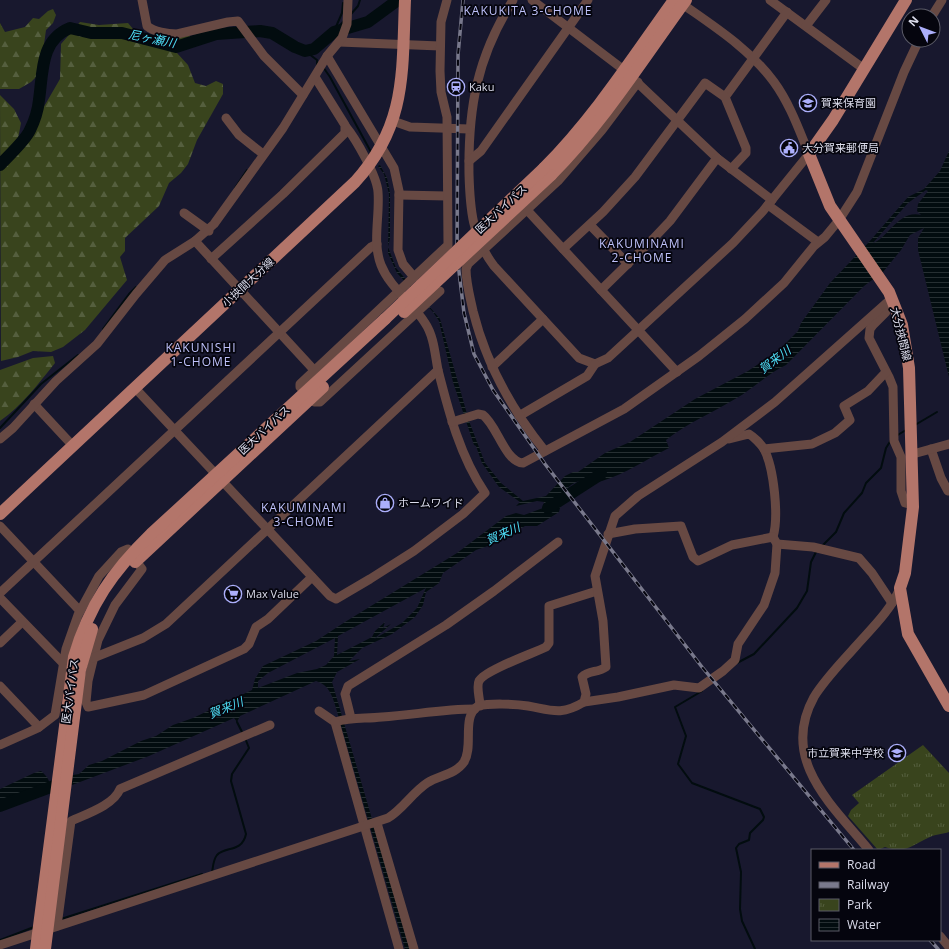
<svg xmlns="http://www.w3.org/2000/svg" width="949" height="949" font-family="'Open Sans','Noto Sans JP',sans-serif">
<defs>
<pattern id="forest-firs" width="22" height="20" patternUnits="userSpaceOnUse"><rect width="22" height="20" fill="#39441d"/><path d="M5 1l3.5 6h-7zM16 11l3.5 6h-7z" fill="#555f3e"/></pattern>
<pattern id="park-tufts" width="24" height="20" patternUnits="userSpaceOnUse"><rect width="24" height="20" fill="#39441d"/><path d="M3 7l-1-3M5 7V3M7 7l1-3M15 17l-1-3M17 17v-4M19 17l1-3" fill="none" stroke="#555f3e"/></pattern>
<pattern id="water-rules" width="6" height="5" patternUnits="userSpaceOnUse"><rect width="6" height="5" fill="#020c0f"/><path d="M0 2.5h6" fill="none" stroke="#262f32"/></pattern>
</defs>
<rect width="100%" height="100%" fill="#18182e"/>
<!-- forest -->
<g fill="url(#forest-firs)">
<polygon points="53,9 56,15 53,23 46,30 40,73 31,82 19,89 0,89 0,23 5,32 25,27 33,18 39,19 48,11"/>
<polygon points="80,22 99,25 128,23 145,43 183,35 191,36 187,42 177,53 188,65 195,83 206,86 216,81 223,84 223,94 197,140 188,164 181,173 169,183 159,206 125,238 125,251 120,257 127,280 85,330 63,347 51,352 33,351 18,357 1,361 0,95 14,109 21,123 18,139 42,110 60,79 61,44"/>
<path d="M53 356 55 363C38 384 22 406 0 421V370L33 358Z"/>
</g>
<!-- park -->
<path fill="url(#park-tufts)" d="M923 745 949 773V832C943 834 936 834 930 837 912 845 906 854 885 847L878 850 848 816 851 810 859 803 852 795Z"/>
<!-- water -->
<g fill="url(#water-rules)" fill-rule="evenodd">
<path d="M949 151V377L918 250V238L924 228 910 235 901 250 883 272 864 286 786 365C767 374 753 389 735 399 712 413 687 423 666 440L669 448C647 459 625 474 602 481 594 483 588 481 580 481 572 482 566 490 560 495L561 504 559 512 537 526H525L491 545 476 550 443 573 439 583 426 592 423 605 415 617 392 634 362 648 349 661 360 659 337 672 332 682 410 949H405L336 708C332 695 329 685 316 681L240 716 237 722 234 718 149 756 72 785 73 775 79 774 89 765 102 761 141 741 156 736 173 725 193 718 252 690 255 679 263 666 316 641 345 622 457 553 506 516 516 513 524 515 543 508 544 502 537 501 516 506 520 502 499 487 482 463 476 446 474 445 453 382 439 321 433 312 397 273 388 253 389 194 384 174 378 166 380 165 387 178 390 193V238L388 247 396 268 440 319 469 421 485 463 501 483 523 501 546 496 565 476 573 472H578L605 453 630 442 695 399 748 371 778 351 798 331 801 323 830 283 869 242 908 197 924 189 940 171ZM926 190 928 191 918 204 917 211 921 215C899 209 887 239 873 243L908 203ZM426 588 417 608 402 623 374 639 391 624 383 628 385 622 375 631 372 637 337 655 338 636ZM335 638 334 656 326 665 317 669 297 673 258 688V681L268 673Z"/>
<path d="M41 771C48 777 51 782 49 790L0 806V789L34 773Z"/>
</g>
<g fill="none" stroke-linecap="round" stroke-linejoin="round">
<!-- stream -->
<g stroke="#020c0f" stroke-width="2">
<polyline points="351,14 358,6 360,0"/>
<polyline points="335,29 342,13 343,3"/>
<polyline points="334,32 344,21"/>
<polyline points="305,51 317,60 317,65"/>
<polyline points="323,67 330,77 371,152"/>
<polyline points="235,188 247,170"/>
<polyline points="103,329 129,294 136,287"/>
<polyline points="915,425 937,412"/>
<polyline points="0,428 41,384 78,355"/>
<polyline points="896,436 906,430"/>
<polyline points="822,546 836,532 844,513 862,493 866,483 881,468 886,448 891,440"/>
<polyline points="737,663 754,654 797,608 807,591 811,562 816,552"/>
<polyline points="702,691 675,707 686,736 678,764 692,783 760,809 764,817 763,820 750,833 749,840 739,844 736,848 741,872 740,909 742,921 755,949"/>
<polyline points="237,722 243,734"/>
<path d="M212 873C213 867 213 860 217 855 225 846 242 853 246 834L231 781 232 774 249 748 245 738"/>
<polyline points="61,919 202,874"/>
<polyline points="0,940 34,927"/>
</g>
<!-- river -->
<g stroke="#020c0f" stroke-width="12">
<path d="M0 165C9 155 25 141 30 130 35 120 38 110 39 100 43 73 40 40 70 28L91 33H122L176 47 216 34 260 31 272 33 295 47 305 51 314 49 334 32 368 22 398 0"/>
<polyline points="548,508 601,474"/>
<polyline points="0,806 67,781"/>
</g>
<!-- minor -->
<g stroke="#674943" stroke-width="9">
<path d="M142 0 147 26C154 32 168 34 177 34L228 22 238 21 264 56 303 95"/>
<path d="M513 0C477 57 468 108 469 174 470 209 472 237 494 266L579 358 595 364 608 358 733 243 763 211 809 154C799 130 790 104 774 82 749 48 712 25 678 1"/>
<polyline points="532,0 624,70 717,158 772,200"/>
<polyline points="770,0 864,69"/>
<polyline points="932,16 942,0"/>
<polyline points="806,26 826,0"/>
<polyline points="339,42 440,46"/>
<polyline points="327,56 394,168 399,191 398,250 403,264 414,277"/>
<polyline points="725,97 787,12"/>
<polyline points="226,118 239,135 263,154"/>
<polyline points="393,121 410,127 469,129"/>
<polyline points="469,161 481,151 588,0"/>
<polyline points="399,195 447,196"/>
<polyline points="768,205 818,242"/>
<polyline points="527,210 677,372"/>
<polyline points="184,213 209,231"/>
<polyline points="590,225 628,264"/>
<polyline points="195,241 314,370"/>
<polyline points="563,249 603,212 635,177 705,83 725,97 746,148 746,153 731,169"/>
<polyline points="211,259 283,194 345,133 345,125 315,77"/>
<polyline points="601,290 653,239 670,221 717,158"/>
<polyline points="440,291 320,402 314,402 300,387 300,384 448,245 447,117 441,92 440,71 441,22 447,0"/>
<polyline points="886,304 886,312 873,325 870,329 869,338 889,377 893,387 894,441 901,457 901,491 905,503 913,505"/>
<polyline points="492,367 543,319"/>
<path d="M135 388 330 596 336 599 370 579 414 551 463 514 485 493C460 456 449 413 438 370"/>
<polyline points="34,404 73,446"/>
<polyline points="519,416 587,376 595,364"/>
<path d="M452 422 478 414 483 415C497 425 505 462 523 463L624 409 699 356 745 319 784 283 814 246 825 237 839 220 857 192 904 72 919 40"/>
<polyline points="0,439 13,428 56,381 97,344 136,294 165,260 195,241 214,224 283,128 327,56 342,38 347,24 348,0"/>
<path d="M729 439 749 434C754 437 761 444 764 449 774 468 779 517 773 537"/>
<polyline points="764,449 812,444 835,433 850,420 844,406 868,391 886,372"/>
<polyline points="931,449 941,478 948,491"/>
<path d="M545 451C511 409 486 363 473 311 470 297 466 283 466 269L468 264 558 181 602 130 638 82"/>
<polyline points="913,454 949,444"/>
<polyline points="0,526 80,611"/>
<polyline points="777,544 813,547 859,558 872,573 892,603"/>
<polyline points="136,561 142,569 115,605 98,640 88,681 86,702 88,707 144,695 244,649 249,644 256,627 268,619 312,577"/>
<polyline points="0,593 371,247 377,244"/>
<polyline points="0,598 63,663"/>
<polyline points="0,643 22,622"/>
<path d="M93 658 143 638 166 624 438 370C435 355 434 336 425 323 412 302 390 288 381 265 372 242 380 216 378 192 377 176 356 139 346 127"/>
<polyline points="0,686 39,727"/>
<polyline points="584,702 618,697 674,685 699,688 723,671 735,660 738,644 764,605 775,573 777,544 773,537 732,545 698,561 693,557 681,526 635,529 608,534"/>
<path d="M480 706C480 699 476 687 479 681 485 670 534 653 546 647L549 643V606L597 591"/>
<path d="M319 711 335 722C353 717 364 719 382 717 413 715 443 709 475 709"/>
<polyline points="351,718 345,694 348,686 446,625 494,591 558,542"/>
<polyline points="335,722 399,949"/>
<polyline points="0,745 38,728 55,715 66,649 78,615 99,576 121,552 128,549 133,553"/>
<polyline points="377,823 414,949"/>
<path d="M869 850C833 806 779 760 814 697 825 679 842 662 856 646 872 628 891 610 900 588"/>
<path d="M57 926 71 821C86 814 114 805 120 789L270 725"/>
<polyline points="940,936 949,947"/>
<path d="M0 945 388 818C403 809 412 793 427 783 439 775 455 775 464 762 474 746 461 717 478 706 490 703 515 704 528 706 551 710 561 716 584 702L586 694 582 677C589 670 598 673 606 667L603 621 595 576 615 516 638 496 722 442 775 402 892 298"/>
</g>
<!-- major -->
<g stroke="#b3756a" stroke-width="12">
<polyline points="906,0 833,120 809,154 830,206 889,292 902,325 909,368 913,507 905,573 900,588 908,634 949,706"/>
<path d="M544 168C594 118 633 57 674 0"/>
<path d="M551 175C603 123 643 59 686 0"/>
<path d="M0 514 355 182C407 125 402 72 405 0"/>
<polyline points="135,562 323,387"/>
<path d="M36 949 74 657C89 605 113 571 151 534L385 319"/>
<polyline points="45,949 80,670 92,629"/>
</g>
<defs>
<g id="rail">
<polyline points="463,0 458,55 457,255 464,313 474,354 493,390 545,464 702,667 854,850"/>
<polyline points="930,940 938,949"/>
</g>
</defs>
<!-- rail casing -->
<use href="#rail" stroke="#79798c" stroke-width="3.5"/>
<!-- rail -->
<use href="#rail" stroke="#05050e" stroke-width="2" stroke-dasharray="6" stroke-linecap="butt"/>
<!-- major-bridge -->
<g stroke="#b3756a" stroke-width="12">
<polyline points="404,312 551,175"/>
<polyline points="385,319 544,168"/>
</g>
</g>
<!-- icons -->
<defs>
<symbol id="station-ring" viewBox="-11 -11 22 22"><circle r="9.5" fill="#05050e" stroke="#acaffb" stroke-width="1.5"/><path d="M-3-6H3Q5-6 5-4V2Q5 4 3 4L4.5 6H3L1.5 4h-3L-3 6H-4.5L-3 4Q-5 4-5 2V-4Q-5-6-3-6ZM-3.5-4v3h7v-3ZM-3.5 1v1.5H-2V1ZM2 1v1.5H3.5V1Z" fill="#acaffb"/></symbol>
<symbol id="school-ring" viewBox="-11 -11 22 22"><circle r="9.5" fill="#05050e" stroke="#acaffb" stroke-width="1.5"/><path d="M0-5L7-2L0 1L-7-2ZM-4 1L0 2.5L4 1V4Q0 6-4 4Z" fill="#acaffb"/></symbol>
<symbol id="civic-ring" viewBox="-11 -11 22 22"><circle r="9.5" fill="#05050e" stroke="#acaffb" stroke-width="1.5"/><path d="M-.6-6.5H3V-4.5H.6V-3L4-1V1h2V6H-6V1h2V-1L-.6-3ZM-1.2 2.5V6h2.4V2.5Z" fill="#acaffb"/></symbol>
<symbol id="shop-ring" viewBox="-11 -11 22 22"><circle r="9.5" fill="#05050e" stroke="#acaffb" stroke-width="1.5"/><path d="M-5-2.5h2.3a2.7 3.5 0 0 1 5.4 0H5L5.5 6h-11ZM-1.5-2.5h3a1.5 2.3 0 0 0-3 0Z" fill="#acaffb"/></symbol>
<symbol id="supermarket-ring" viewBox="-11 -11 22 22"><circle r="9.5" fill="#05050e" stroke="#acaffb" stroke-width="1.5"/><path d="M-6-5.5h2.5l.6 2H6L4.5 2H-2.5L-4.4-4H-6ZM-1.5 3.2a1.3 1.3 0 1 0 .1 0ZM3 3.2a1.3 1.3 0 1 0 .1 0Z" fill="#acaffb"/></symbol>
</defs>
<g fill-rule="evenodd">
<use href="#station-ring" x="446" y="77" width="20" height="20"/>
<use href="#school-ring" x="798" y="93" width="20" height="20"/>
<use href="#civic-ring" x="779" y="138" width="20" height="20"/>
<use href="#shop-ring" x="375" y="493" width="20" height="20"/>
<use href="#supermarket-ring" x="223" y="584" width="20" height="20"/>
<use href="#school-ring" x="887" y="743" width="20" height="20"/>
</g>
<g text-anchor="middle" stroke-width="3.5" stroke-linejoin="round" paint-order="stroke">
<!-- poi labels -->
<g font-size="11" fill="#dcddec" stroke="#05050e" text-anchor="start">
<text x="469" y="91">Kaku</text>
<text x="821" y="107">賀来保育園</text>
<text x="802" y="152">大分賀来郵便局</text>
<text x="398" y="507">ホームワイド</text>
<text x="246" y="598">Max Value</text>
<text x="884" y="757" text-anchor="end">市立賀来中学校</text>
</g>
<!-- street labels -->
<g font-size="11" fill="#dcddec" stroke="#05050e">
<text transform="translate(501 209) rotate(-43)" y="4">医大バイパス</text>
<text transform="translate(248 282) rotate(-43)" y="4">小挾間大分線</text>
<text transform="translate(901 334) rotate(76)" y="4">大分挾間線</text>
<text transform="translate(264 430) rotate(-43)" y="4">医大バイパス</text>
<text transform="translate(70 691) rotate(-82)" y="4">医大バイパス</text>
</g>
<!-- neighbourhood labels -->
<g font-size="12" letter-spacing="1" fill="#bec1fa" stroke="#05050e">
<text x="528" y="15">KAKUKITA 3-CHOME</text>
<text x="642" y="248">KAKUMINAMI<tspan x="642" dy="14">2-CHOME</tspan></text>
<text x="201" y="352">KAKUNISHI<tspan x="201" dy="14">1-CHOME</tspan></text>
<text x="304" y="512">KAKUMINAMI<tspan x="304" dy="14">3-CHOME</tspan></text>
</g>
<!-- water labels -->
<g font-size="12" font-style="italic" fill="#4fe0f9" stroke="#05050e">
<text transform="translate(152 39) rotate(11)" y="4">尼ヶ瀬川</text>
<text transform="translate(775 360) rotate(-37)" y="4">賀来川</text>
<text transform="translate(503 534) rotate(-24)" y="4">賀来川</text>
<text transform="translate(226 708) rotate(-22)" y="4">賀来川</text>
</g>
</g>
<!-- legend -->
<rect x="811" y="849" width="130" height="92" fill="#05050e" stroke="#5b5b67"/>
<rect x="819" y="862" width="20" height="6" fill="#b3756a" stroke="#5b5b67"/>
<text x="847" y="869" font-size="12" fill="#dcddec">Road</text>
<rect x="819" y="882" width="20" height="6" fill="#79798c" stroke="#5b5b67"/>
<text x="847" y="889" font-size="12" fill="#dcddec">Railway</text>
<rect x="819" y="899" width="20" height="12" fill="url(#park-tufts)" stroke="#5b5b67"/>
<text x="847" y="909" font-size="12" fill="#dcddec">Park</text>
<rect x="819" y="919" width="20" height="12" fill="url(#water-rules)" stroke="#5b5b67"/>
<text x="847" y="929" font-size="12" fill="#dcddec">Water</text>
<!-- north arrow -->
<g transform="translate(921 28) rotate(312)"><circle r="19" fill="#05050e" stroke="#5b5b67"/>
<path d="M0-3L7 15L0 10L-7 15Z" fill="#acaffb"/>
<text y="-6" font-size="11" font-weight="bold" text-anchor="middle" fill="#dcddec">N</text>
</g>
</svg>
